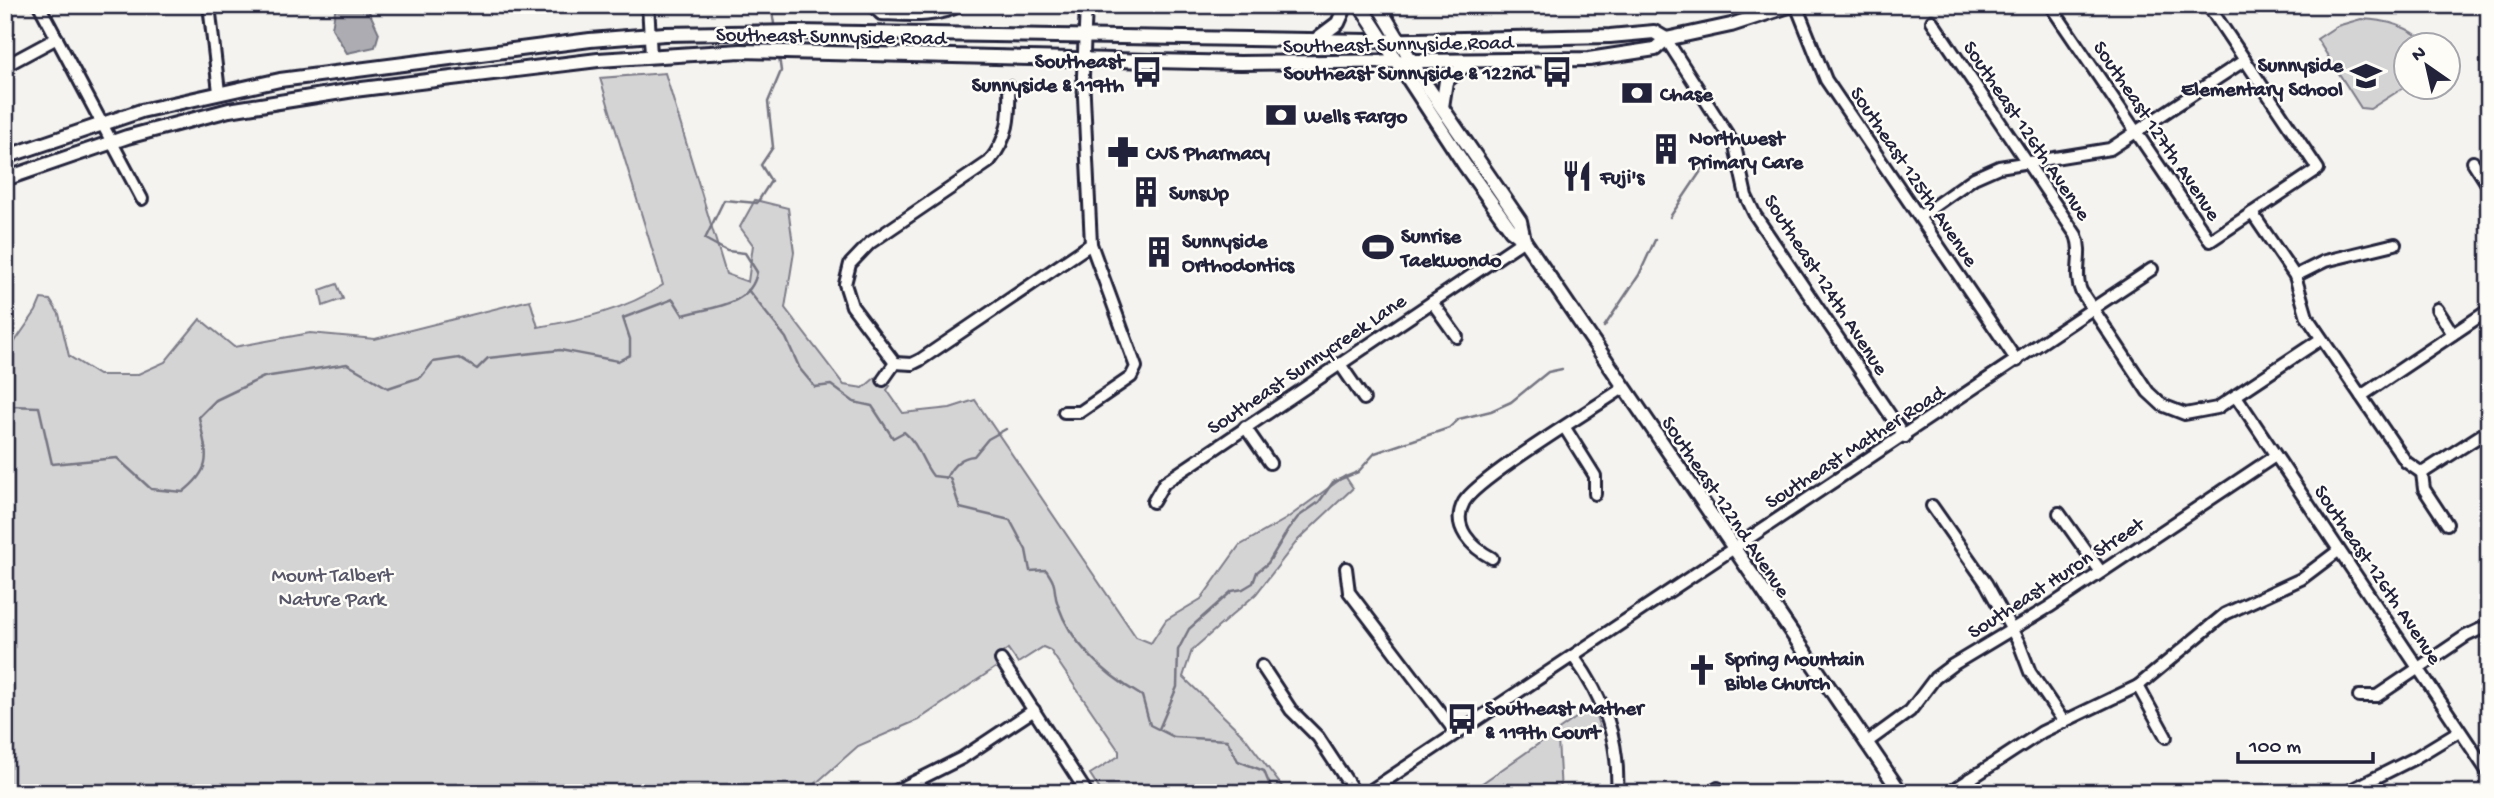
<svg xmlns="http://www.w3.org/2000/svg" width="2494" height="798" font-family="'Gochi Hand',sans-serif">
<rect width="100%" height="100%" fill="#f4f3ef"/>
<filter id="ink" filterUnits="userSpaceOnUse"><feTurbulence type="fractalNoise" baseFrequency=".0143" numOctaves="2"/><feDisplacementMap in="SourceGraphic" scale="14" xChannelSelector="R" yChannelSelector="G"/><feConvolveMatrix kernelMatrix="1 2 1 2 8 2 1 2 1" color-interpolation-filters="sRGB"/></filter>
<g filter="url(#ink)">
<!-- green -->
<g fill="#d5d4d5" stroke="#7c7b88" stroke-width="2">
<path d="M2361 19C2388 20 2409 26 2429 45L2406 46V86L2370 109 2361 108 2317 39 2337 26Z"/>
<path d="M665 73 726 274 748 282 753 245 740 227 755 200 788 208 794 252 785 308 844 385 863 388 876 377 890 386 887 390 903 413 950 408 975 400 1136 637 1151 643 1166 620 1201 599 1239 546 1286 519 1345 476 1353 488 1298 540 1256 594 1192 650 1183 677 1243 735 1287 793H1102L1090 774 1119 756V751L1050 650 1043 647 1018 663 1008 649 994 659 998 666 918 720 858 746 814 785 816 793H5V356L36 311 41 299 50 300 59 314 69 356 99 375H136L165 362 200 319 234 347 310 333 375 339 530 300 538 327C583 319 625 310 663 285L600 78Z"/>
<polygon points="337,284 343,299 323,306 320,290"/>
<polygon points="1593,706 1601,732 1558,739 1561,793 1468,793"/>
</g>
<!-- water -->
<polygon fill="#acacb2" stroke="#757582" stroke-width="2" points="336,5 366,5 379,33 375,47 347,53 332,28"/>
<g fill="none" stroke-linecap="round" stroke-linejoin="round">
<!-- stream -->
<g stroke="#757582" stroke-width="2.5">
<polyline points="771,5 775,30"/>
<polyline points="1670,217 1709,159"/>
<path d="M748 290 786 338 800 369 815 387 831 385 854 402 872 406 893 438 904 432C919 444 921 461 933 476L950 478 960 508 1010 520 1026 550 1030 571 1046 570C1059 588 1052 589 1058 605 1072 646 1106 675 1142 696L1150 725 1174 737 1227 740 1238 761 1264 771 1273 793"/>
<polyline points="1604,327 1639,275 1655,240"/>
<path d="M5 409 9 406 39 407 52 464 117 458 151 489 183 492C215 467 206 454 199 417L216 400 264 377 347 364 388 388 421 377 433 362 459 358 477 369 488 358 560 350 618 361 630 355V339L623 318 673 299 683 315C710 307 751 307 757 272L745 253 727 251 705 239 724 200 757 203 771 181 761 165 773 147 768 102 781 71 779 57"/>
<path d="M946 478C952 466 961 457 974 456L988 439 1006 429"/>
<polyline points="1159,729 1177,687 1178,650 1189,629 1232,591 1243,589 1253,583 1257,572 1268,563 1288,530 1298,517 1319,502 1333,482 1358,472 1375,453 1449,428 1459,419 1491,411 1511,402 1548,372 1562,369"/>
</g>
<defs>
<g id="minor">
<polyline points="39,5 142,199"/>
<polyline points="209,5 219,92"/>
<polyline points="648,5 651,55"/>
<path d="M872 5 881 14C908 15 937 18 961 5"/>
<polyline points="1796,5 1826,80 2017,361"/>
<polyline points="2050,5 2210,241 2318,169 2208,5"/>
<path d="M1932 21 2076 235C2084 254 2073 273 2081 291L2148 392 2162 405 2185 414 2217 408 2321 339"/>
<polyline points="1666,39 1735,146 1746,196 1755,215 1905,437"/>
<polyline points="5,66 57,38"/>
<polyline points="2473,162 2489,187"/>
<polyline points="2252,213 2295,276 2307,317 2406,462 2422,473"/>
<polyline points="1920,216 1974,178 1999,167 2110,149 2245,60"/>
<polyline points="2295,276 2325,261 2395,244"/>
<polyline points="1432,302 1457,337"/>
<polyline points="2437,309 2453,334"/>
<path d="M895 363 852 306 845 284 850 264 870 243 989 162C1009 137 1010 118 1009 87"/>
<polyline points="895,363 912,364 920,360 1091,244"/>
<polyline points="1340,364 1364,399"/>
<polyline points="883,380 895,363"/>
<polyline points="2236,396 2489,774"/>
<polyline points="2361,396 2489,310"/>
<polyline points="1064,412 1080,412 1131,377 1136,367 1091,244 1083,76 1086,5"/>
<polyline points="1245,427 1270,463"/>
<polyline points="1565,428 1595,476 1595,494"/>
<polyline points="2422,473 2489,430"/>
<polyline points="2422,473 2424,489 2447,524"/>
<polyline points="1153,502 1164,483 1524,240"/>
<polyline points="1932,506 1986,583 2019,643 2030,672 2064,722"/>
<polyline points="2059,513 2101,572"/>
<path d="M1492 558C1473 548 1450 527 1464 502 1478 478 1593 409 1623 388"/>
<polyline points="1346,568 1349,592 1456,733"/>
<path d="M1573 656C1604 698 1620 740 1617 793"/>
<polyline points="1001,660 1087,793"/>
<polyline points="1262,666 1291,710 1318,737 1355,793"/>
<polyline points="2138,686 2166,737"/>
<polyline points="2359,696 2377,696 2466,636 2489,625"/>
<polyline points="1866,743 1910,711 1935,678 1951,666 2049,607 2275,456"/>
<polyline points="1969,779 1978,793"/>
<polyline points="892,793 962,758 1034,710"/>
<polyline points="1367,793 2152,269"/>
<polyline points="1710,793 1718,788"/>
<polyline points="1949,793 2042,732 2138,686 2225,614 2301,579 2338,551"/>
<polyline points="2345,793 2413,759 2459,731"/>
</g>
<g id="major">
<polyline points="1360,5 1464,164 1511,230 1524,240 1901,793"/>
<polyline points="1378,5 1423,80 1520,221 1524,240"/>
<polyline points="1318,38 1338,23 1346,5"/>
<polyline points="1442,107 1446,81 1468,63"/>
<polyline points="5,157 141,111 280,80 590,40 665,34 796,32 1368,41 1610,36 1654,32 1666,39"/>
<polyline points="5,179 127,137 229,110 354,90 598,60 741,51 1240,63 1589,59 1655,49 1666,39 1731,25 1792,5"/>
</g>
</defs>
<!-- minor casing -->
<use href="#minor" stroke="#22223b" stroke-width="16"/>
<!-- major casing -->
<use href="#major" stroke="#22223b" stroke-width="18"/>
<!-- minor -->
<use href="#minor" stroke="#fdfcf7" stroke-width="10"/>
<!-- major -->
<use href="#major" stroke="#fdfcf7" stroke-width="12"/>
</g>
</g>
<!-- icons -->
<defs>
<symbol id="bus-bare" viewBox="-9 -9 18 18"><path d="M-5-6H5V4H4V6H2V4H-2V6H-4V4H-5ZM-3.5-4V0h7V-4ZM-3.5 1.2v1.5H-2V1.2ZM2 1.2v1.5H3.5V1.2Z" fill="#22223b" stroke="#fdfcf7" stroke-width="2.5" paint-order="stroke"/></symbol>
<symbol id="school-bare" viewBox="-9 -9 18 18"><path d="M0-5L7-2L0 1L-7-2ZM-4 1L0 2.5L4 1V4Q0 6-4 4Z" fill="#22223b" stroke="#fdfcf7" stroke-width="2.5" paint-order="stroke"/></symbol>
<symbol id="bank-bare" viewBox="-9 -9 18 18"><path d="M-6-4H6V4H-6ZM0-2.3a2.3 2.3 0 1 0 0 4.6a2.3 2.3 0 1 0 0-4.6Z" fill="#22223b" stroke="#fdfcf7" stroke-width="2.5" paint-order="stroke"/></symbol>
<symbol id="building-bare" viewBox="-9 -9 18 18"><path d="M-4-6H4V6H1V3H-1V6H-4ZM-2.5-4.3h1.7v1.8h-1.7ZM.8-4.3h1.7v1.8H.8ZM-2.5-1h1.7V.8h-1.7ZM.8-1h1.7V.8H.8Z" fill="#22223b" stroke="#fdfcf7" stroke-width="2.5" paint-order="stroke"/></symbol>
<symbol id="pharmacy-bare" viewBox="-9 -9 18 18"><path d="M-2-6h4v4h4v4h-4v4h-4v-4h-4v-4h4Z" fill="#22223b" stroke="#fdfcf7" stroke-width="2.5" paint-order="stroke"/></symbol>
<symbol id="restaurant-bare" viewBox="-9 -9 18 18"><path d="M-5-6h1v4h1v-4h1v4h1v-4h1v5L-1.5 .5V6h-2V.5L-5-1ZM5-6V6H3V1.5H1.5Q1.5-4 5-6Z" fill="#22223b" stroke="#fdfcf7" stroke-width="2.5" paint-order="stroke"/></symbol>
<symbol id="stadium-bare" viewBox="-9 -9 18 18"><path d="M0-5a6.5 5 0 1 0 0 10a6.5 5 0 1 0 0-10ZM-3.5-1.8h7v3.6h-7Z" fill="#22223b" stroke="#fdfcf7" stroke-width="2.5" paint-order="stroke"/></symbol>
<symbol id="church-bare" viewBox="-9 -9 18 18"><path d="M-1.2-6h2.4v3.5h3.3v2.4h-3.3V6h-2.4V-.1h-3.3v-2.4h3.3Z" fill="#22223b" stroke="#fdfcf7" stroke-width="2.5" paint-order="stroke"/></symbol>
</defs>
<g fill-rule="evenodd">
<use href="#bus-bare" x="1125" y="50" width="44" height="44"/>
<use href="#bus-bare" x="1535" y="50" width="44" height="44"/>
<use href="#school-bare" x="2344" y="54" width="44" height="44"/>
<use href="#bank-bare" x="1615" y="71" width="44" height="44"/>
<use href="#bank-bare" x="1259" y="93" width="44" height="44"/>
<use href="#building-bare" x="1644" y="127" width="44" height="44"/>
<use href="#pharmacy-bare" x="1101" y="130" width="44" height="44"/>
<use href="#restaurant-bare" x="1555" y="154" width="44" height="44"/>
<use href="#building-bare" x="1124" y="170" width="44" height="44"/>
<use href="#stadium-bare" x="1356" y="225" width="44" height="44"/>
<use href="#building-bare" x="1137" y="230" width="44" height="44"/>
<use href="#church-bare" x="1680" y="648" width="44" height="44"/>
<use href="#bus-bare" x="1440" y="697" width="44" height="44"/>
</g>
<g text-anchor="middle" stroke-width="5" stroke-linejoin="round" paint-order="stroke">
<!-- street labels -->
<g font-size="21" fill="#22223b" stroke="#fdfcf7">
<text transform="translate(831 35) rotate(1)" y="7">Southeast Sunnyside Road</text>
<text transform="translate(1398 43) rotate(-1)" y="7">Southeast Sunnyside Road</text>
<text transform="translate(2028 130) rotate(56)" y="7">Southeast 126th Avenue</text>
<text transform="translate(2158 130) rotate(56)" y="7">Southeast 127th Avenue</text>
<text transform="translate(1915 176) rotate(56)" y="7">Southeast 125th Avenue</text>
<text transform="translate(1827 284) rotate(57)" y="7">Southeast 124th Avenue</text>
<text transform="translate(1306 363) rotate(-34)" y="7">Southeast Sunnycreek Lane</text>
<text transform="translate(1854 446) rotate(-33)" y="7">Southeast Mather Road</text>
<text transform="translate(1727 506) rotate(56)" y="7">Southeast 122nd Avenue</text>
<text transform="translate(2379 574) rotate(56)" y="7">Southeast 126th Avenue</text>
<text transform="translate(2055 577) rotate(-33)" y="7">Southeast Huron Street</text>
</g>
<!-- poi labels -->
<g font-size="21" font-weight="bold" fill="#22223b" stroke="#fdfcf7" text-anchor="start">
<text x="1124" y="67" text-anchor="end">Southeast<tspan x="1124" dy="24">Sunnyside &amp; 119th</tspan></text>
<text x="2343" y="71" text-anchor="end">Sunnyside<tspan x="2343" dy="24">Elementary School</tspan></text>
<text x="1534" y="79" text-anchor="end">Southeast Sunnyside &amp; 122nd</text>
<text x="1660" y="100">Chase</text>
<text x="1304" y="122">Wells Fargo</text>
<text x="1689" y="144">Northwest<tspan x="1689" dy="24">Primary Care</tspan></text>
<text x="1146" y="159">CVS Pharmacy</text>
<text x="1600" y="183">Fuji's</text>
<text x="1169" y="199">SunsUp</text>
<text x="1401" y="242">Sunrise<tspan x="1401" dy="24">Taekwondo</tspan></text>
<text x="1182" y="247">Sunnyside<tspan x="1182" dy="24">Orthodontics</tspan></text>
<text x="1725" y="665">Spring Mountain<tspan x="1725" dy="24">Bible Church</tspan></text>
<text x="1485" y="714">Southeast Mather<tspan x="1485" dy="24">&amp; 119th Court</tspan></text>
</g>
<!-- park labels -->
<g font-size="21" fill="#585769" stroke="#fdfcf7">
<text x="332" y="581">Mount Talbert<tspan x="332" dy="24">Nature Park</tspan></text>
</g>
</g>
<!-- margin -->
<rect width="2494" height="798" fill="none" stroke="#fdfcf7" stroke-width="28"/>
<rect x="14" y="14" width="2466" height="770" fill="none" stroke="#22223b" stroke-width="2.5" filter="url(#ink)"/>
<!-- north arrow -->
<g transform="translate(2427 66) rotate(326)"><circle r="33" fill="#fdfcf7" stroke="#a5a5ac" stroke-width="2"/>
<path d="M0-5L12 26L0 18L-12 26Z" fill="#22223b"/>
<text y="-10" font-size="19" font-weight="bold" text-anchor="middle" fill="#22223b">N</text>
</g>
<!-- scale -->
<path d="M2238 752v10h135v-10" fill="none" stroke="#22223b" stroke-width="3.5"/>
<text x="2249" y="752" font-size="21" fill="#22223b" stroke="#fdfcf7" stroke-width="5" paint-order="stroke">100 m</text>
</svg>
